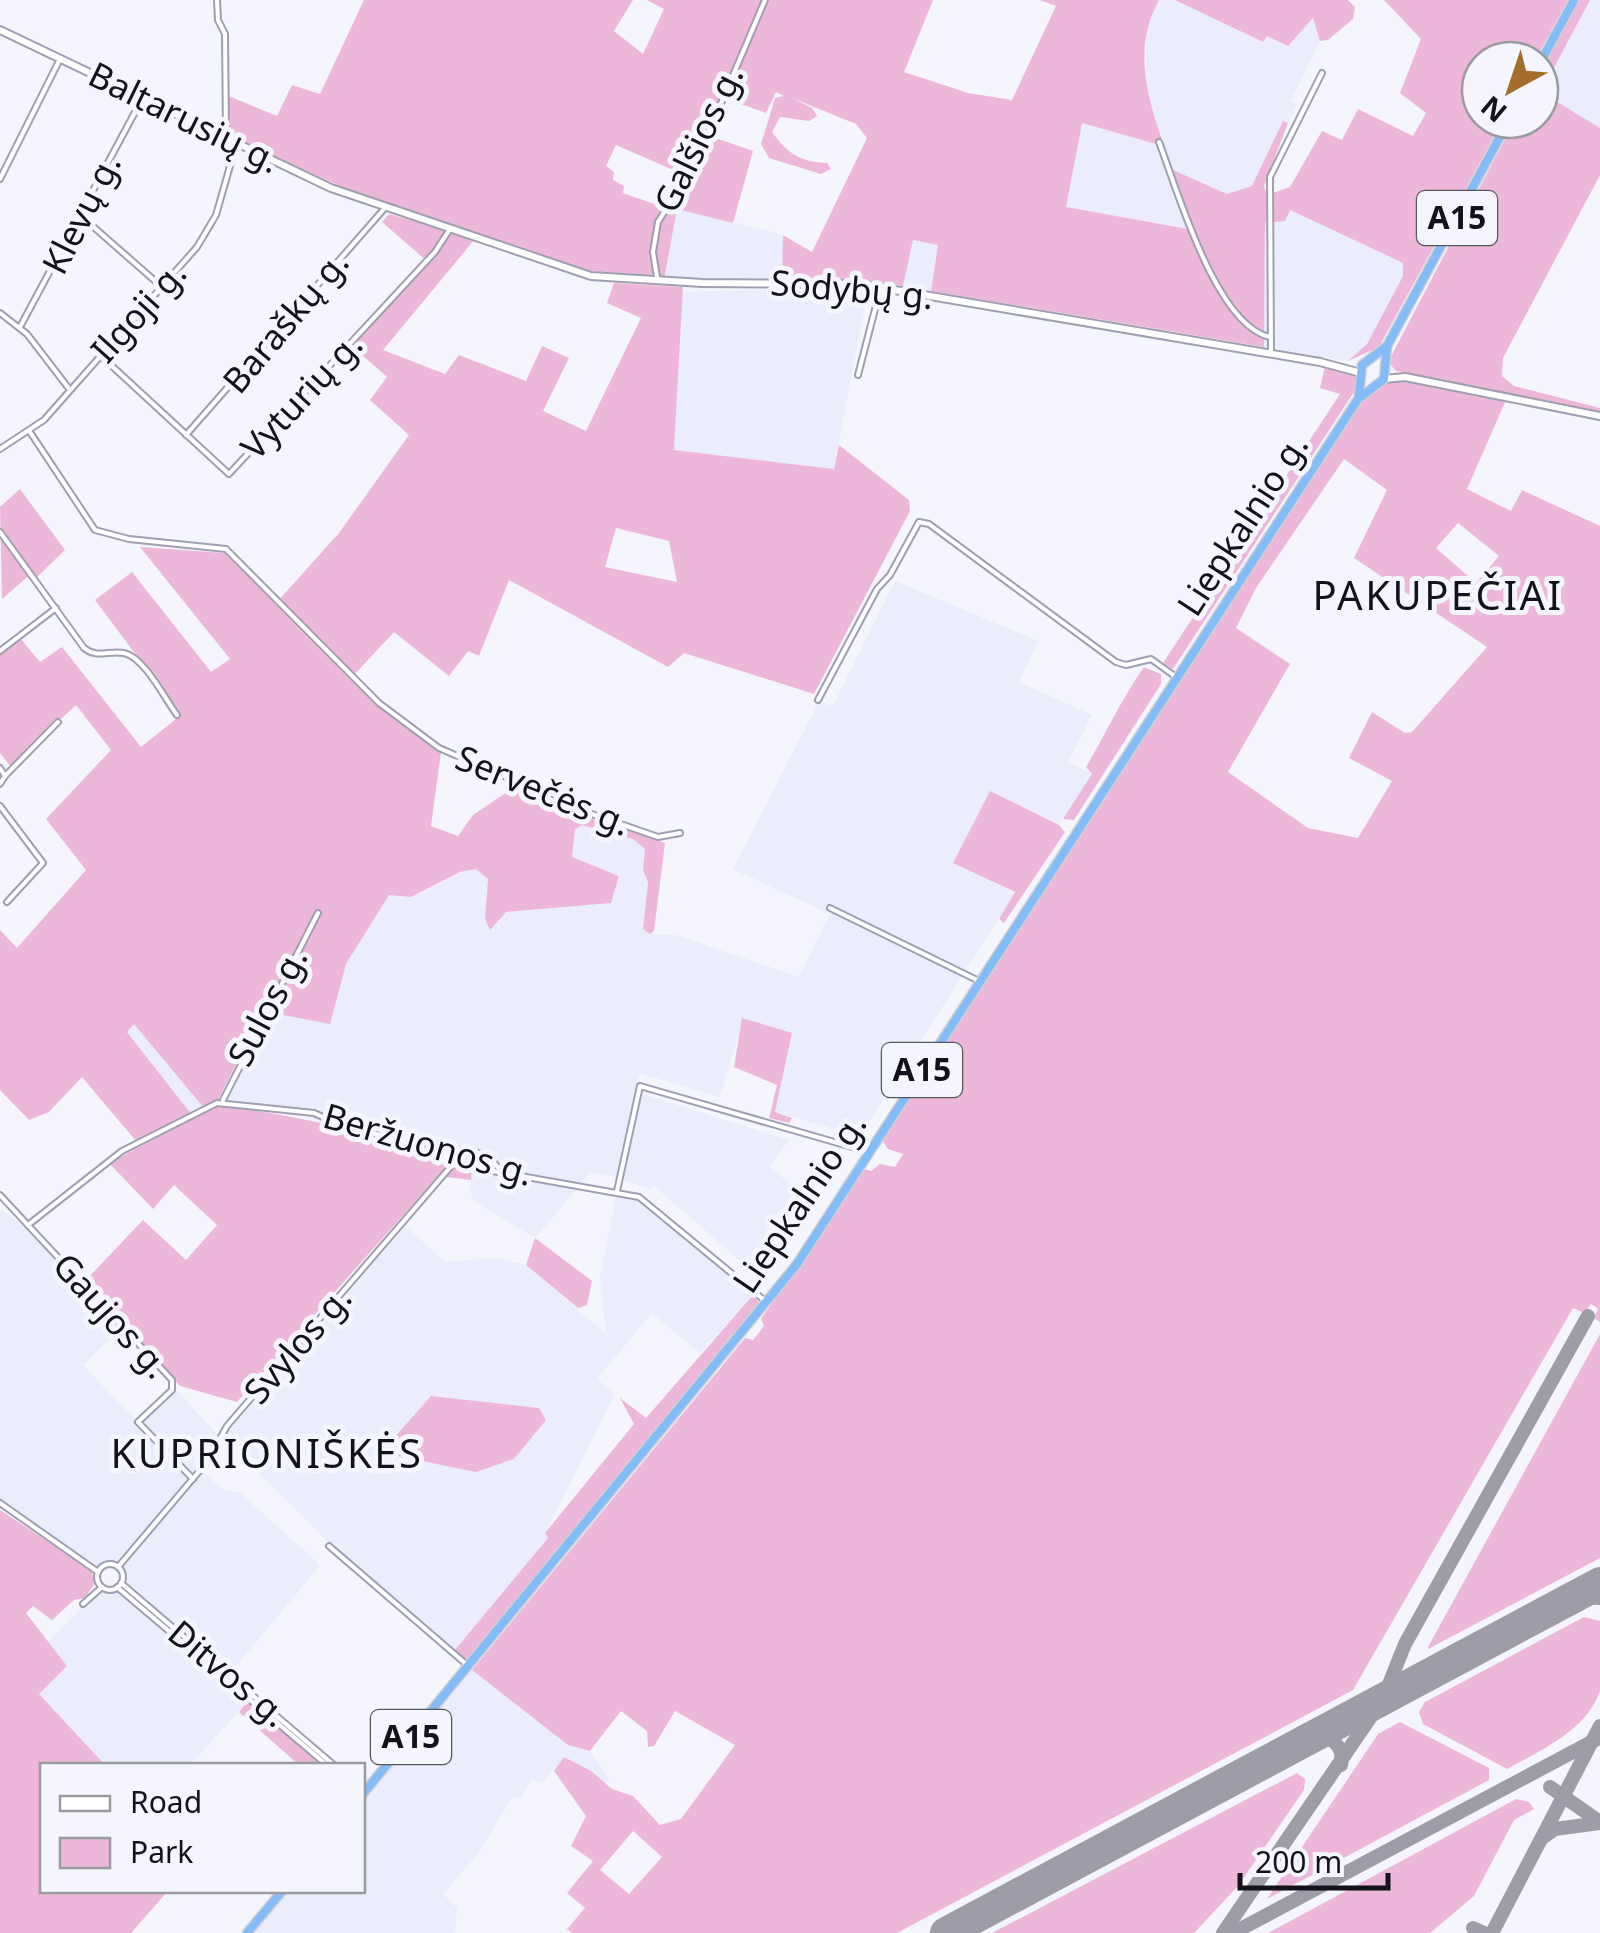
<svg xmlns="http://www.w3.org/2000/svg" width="1600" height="1933" font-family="'Noto Sans',sans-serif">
<rect width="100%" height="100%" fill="#f4f5fd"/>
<!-- built -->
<g fill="#ebecfc">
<polygon points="1159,0 1175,0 1262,42 1267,36 1288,46 1308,20 1318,21 1320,41 1291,101 1297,104 1288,123 1283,121 1252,186 1227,195 1173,170 1145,90 1147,23"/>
<polygon points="1590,0 1600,0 1600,128 1540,92"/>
<polygon points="1081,123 1156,144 1188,230 1066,207"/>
<polygon points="677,208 783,235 782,279 664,280"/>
<polygon points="1289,210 1403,263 1403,276 1367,344 1348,361 1264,347 1265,222"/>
<polygon points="912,240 938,245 930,291 903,286"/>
<polygon points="841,288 867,292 834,469 674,450 682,292"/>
<polygon points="895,581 1038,641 1019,682 1092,715 1068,762 1093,774 1059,824 990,792 953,862 1015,893 860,1136 775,1112 792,1034 743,1019 720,1097 639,1073 616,1177 590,1173 535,1238 474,1201 470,1189 473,1157 341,1130 306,1116 218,1105 220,1088 263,1010 330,1023 345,964 389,895 419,894 460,872 476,869 488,879 487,894 497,918 506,912 611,903 619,876 572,857 575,829 582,825 634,839 645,849 650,934 676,935 799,977 830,914 733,869 819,702 833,706"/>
<polygon points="135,1023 204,1108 192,1115 127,1031"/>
<polygon points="642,1094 789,1140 770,1167 805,1196 750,1269 654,1186 650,1189 623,1180"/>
<polygon points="616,1196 638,1201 753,1295 700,1353 652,1313 597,1379 615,1394 546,1532 549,1538 454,1651 346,1559 223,1438 406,1226 445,1262 497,1258 526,1265 606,1334 600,1277"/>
<polygon points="0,1210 25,1226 118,1331 83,1365 190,1478 116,1563 93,1565 0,1500"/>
<polygon points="176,1390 219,1436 193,1475 141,1423"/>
<polygon points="203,1472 225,1491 239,1492 320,1565 230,1673 124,1583 124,1564"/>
<polygon points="116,1590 247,1702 190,1765 105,1766 38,1693 67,1666 48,1642 97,1592"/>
<polygon points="472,1670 568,1745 590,1751 609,1779 606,1783 564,1757 543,1783 531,1780 520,1799 512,1797 477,1855 443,1894 457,1908 455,1933 252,1933 288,1891 362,1890 363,1801"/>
</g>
<!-- green -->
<g fill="#edb7da" fill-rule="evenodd">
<path d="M364 0H633L614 31 643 54 664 9 647 0H933L904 72 968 93 1012 100 1056 6 1040 0H1159C1128 56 1153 114 1173 170L1227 194 1252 186 1283 121 1288 123 1264 186 1267 195 1290 187 1322 131 1342 140 1358 109 1413 136 1426 113 1400 93 1421 39 1384 0H1568L1535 60H1480V120H1503L1379 347 1348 361 1367 344 1403 276V263L1290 210 1285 221 1265 223 1264 347 931 291 938 245 913 240 903 286 854 280 782 279 783 235 812 252 867 138 856 124 792 98 812 108 817 116 809 121 780 117 772 132C787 153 800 162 827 163L831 169 821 174 769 158 761 144 775 98 784 96 776 92 766 113 727 99 710 136 753 151 733 223 677 209 664 280 586 271 379 203 228 137 226 95 277 116 292 85 320 94ZM1082 123 1156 144 1188 229 1066 207ZM616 145 680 173 660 206 623 193 624 186 613 180 614 172 606 166Z"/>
<polygon points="1175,0 1348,0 1355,7 1353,19 1328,40 1320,41 1313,18 1288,46 1267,36 1263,42"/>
<polygon points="1579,0 1590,0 1541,92 1600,128 1600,175 1503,358 1502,376 1514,386 1600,408 1600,414 1396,371 1388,362 1515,120 1540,120 1540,74"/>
<path d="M389 214 475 239 383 350 445 374 459 355 526 381 542 346 569 358 543 411 586 431 641 318 607 303 614 283 683 287 674 450 834 469 839 445 909 500 910 511 814 694 684 653 668 667 509 580 479 656 468 651 449 676 394 632 353 676 277 602 339 533 409 435 370 400 387 377 352 346 428 262 382 222ZM616 528 669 541 677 582 605 567Z"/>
<polygon points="1325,366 1357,374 1356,389 1173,669 1163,663 1340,394 1320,388"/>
<path d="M1403 381 1506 400 1467 489 1511 511 1522 490 1600 526V1322L1594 1318 1598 1309 1591 1304 1584 1313 1573 1308 1353 1690 897 1933H572L567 1929 585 1908 567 1893 593 1861 571 1846 586 1816 554 1771 564 1757 591 1771 612 1789 633 1796 660 1825 681 1819 735 1745 675 1711 654 1746 648 1747 647 1731 621 1711 590 1751 568 1745 472 1670 745 1338 753 1340 764 1326 761 1319 864 1169 871 1171 880 1164 895 1167 903 1154 888 1149 882 1140 1368 393 1386 382ZM1344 459 1387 490 1354 558 1487 647 1412 732 1405 733 1372 712 1349 758 1392 781 1358 838 1308 828 1228 772 1290 664 1236 628 1256 588ZM1458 523 1499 556 1476 583 1436 548ZM633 1831 662 1857 629 1894 600 1870Z"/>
<polygon points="20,489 65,550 37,577 33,572 2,599 0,507"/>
<polygon points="140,547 225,553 353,682 441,752 431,826 458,836 473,815 513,788 665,843 654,931 650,934 643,929 648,882 643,870 645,849 633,839 582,825 575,829 572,857 619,876 611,903 506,912 490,930 485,919 488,879 476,869 460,872 411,897 389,895 346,964 330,1024 263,1011 218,1100 204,1108 134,1024 127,1032 192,1115 136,1141 82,1077 49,1112 29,1120 0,1090 0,930 17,948 86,870 46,819 111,750 76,705 10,766 0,753 0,655 20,638 40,662 62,647 141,747 181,715 95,600 132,572 211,672 230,659"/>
<path d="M1144 667 1161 674V684L1074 820 1063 819 1092 774 1086 767C1106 733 1121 700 1144 667Z"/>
<polygon points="990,791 1059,825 1065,832 1004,923 999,919 1015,892 953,863"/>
<polygon points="742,1018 792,1033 775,1112 792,1118 789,1123 769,1118 777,1085 734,1067"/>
<path d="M218 1105C305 1116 387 1139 473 1157L471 1180 438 1176 237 1402 180 1386 85 1281 143 1220 186 1260 217 1225 174 1185 153 1209 109 1163Z"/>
<polygon points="535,1238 592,1281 587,1305 578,1308 526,1265"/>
<polygon points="753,1295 760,1304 468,1660 454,1651 548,1538 545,1533 634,1424 620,1398 646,1418"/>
<polygon points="1600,1334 1600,1558 1428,1649 1428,1647"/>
<polygon points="431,1396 539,1408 546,1420 514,1459 476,1472 388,1454 386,1447"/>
<polygon points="0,1510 91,1570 95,1583 85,1598 74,1600 52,1620 33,1606 26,1613 67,1666 39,1694 105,1765 42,1766 42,1890 168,1891 131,1933 0,1933"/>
<path d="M1584 1617 1600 1621C1600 1640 1600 1673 1600 1691 1587 1730 1540 1751 1507 1769L1423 1724 1419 1712 1425 1702Z"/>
<polygon points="247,1702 326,1765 299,1765 239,1712"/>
<polygon points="1400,1722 1489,1768 1489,1780 1267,1899 1378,1734"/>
<polygon points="1297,1773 1305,1779 1304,1790 1238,1886 1194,1933 992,1933"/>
<polygon points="1516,1799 1529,1802 1534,1809 1514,1820 1474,1896 1430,1933 1268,1933"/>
</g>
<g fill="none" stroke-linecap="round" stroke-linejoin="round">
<!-- taxiway -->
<g stroke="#9d9ea5" stroke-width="14">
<polyline points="1575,1597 1600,1598"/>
<path d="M1308 1739C1328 1732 1345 1744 1341 1765"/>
<polyline points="1550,1787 1600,1822"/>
<polyline points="1542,1838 1555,1829 1600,1823"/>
<polyline points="1473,1928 1484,1933"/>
<polyline points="1223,1933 1383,1699 1405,1644 1588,1316"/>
<polyline points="1233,1933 1599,1738"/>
<polyline points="1492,1933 1600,1726"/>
</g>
<!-- runway -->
<polyline stroke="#9d9ea5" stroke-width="32" points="946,1933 1600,1583"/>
<defs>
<g id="minor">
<polyline points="217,0 218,20 225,34 226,135"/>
<path d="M1159 142C1177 189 1216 326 1270 337"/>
<polyline points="0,179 60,59"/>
<polyline points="81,216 162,287"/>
<polyline points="657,277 653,252 658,222 697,160 765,0"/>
<polyline points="0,313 27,334 70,390"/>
<polyline points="20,327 142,99"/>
<polyline points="1271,353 1270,177 1322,73"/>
<polyline points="100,355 229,474 435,252 450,229"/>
<polyline points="858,375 881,286"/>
<polyline points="30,432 95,530 129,539 226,549 379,703 439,748 506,777 520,789 658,837 680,833"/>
<polyline points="186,435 384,209"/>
<polyline points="0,449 44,420 197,247 216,215 236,145"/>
<path d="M0 532 84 648C98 659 108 650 124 653 144 657 165 699 177 715"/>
<polyline points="0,651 56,608"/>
<polyline points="818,700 877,589 890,575 919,522 929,524 1116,662 1126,665 1151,659 1176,677"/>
<polyline points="0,768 5,776 0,784"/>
<polyline points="5,776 58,722"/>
<polyline points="0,806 43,863 7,902"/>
<polyline points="830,908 979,981"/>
<polyline points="223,1100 318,913"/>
<polyline points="617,1191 640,1086 869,1152"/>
<polyline points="0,1195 172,1380 172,1390 138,1422 193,1479"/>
<polyline points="28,1225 122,1151 217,1103 314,1113 349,1129 488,1155 500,1170"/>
<polyline points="0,1503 98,1572"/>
<polyline points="329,1546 466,1664"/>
<circle cx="110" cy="1577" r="13"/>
<polyline points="118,1567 207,1462 227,1426 453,1164 639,1197 764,1300"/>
<polyline points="121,1583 335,1766"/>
<polyline points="117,1587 328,1766"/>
<polyline points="83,1604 102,1587"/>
</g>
<g id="secondary">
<polyline points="0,30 331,188 591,276 702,283 859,284 1320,362 1361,373"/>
<polyline points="1384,379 1405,377 1600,416"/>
</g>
<g id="trunk">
<polyline points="1540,63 1574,0"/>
<polyline points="1359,395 1362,365 1387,346 1509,120"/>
<polyline points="362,1795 797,1264 1358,399 1384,379 1387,346"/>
<polyline points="247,1933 283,1890"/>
</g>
</defs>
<!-- minor casing -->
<use href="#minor" stroke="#9ea0b2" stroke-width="8"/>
<!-- secondary casing -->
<use href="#secondary" stroke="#9ea0b2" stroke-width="10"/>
<!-- trunk casing -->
<use href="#trunk" stroke="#d0d0d1" stroke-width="11"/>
<!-- minor -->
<use href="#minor" stroke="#fff" stroke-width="4"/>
<!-- secondary -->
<use href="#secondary" stroke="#fff" stroke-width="6"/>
<!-- trunk -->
<use href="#trunk" stroke="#83bcf8" stroke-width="8"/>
</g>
<g text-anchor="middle" stroke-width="10" stroke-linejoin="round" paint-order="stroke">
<!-- shield labels -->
<g fill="#f4f5fd" stroke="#56575d" stroke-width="2.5">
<rect x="1417" y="191" width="80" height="54" rx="8"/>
<rect x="882" y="1043" width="80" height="54" rx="8"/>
<rect x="371" y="1710" width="80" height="54" rx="8"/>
</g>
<g font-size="32" font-weight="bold" fill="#121319">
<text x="1457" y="229">A15</text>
<text x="922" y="1081">A15</text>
<text x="411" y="1748">A15</text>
</g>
<!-- street labels -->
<g font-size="35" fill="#121319" stroke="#f4f5fd">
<text transform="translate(184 118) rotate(26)" y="12">Baltarusių g.</text>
<text transform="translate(699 139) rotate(-64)" y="12">Galšios g.</text>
<text transform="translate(82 214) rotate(-63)" y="12">Klevų g.</text>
<text transform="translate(852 290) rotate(5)" y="12">Sodybų g.</text>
<text transform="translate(139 312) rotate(-48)" y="12">Ilgoji g.</text>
<text transform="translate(286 322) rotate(-50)" y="12">Baraškų g.</text>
<text transform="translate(302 396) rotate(-47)" y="12">Vyturių g.</text>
<text transform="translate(1243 525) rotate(-57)" y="12">Liepkalnio g.</text>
<text transform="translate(543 791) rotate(22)" y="12">Servečės g.</text>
<text transform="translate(268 1007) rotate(-62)" y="12">Sulos g.</text>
<text transform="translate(428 1145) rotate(16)" y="12">Beržuonos g.</text>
<text transform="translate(800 1203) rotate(-56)" y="12">Liepkalnio g.</text>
<text transform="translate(111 1316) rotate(48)" y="12">Gaujos g.</text>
<text transform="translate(298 1345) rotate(-49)" y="12">Svylos g.</text>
<text transform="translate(228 1674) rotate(40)" y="12">Ditvos g.</text>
</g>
<!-- quarter labels -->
<g font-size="40" letter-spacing="2.5" fill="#121319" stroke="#f4f5fd">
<text x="1438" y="610">PAKUPEČIAI</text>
<text x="267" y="1468">KUPRIONIŠKĖS</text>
</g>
</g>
<!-- legend -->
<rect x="40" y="1763" width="325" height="130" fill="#f4f5fd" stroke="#9a9ba2" stroke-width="2.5"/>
<rect x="60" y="1796" width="50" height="15" fill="#ffffff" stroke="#9a9ba2" stroke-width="2.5"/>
<text x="130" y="1813" font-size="30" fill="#121319">Road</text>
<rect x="60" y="1838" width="50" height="30" fill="#edb7da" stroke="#9a9ba2" stroke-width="2.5"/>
<text x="130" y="1863" font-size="30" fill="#121319">Park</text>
<!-- north arrow -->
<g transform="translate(1510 90) rotate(220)"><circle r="48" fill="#f4f5fd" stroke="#9a9ba2" stroke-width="2.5"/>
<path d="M0-8L18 38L0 25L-18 38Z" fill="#a46d29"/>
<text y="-15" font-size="28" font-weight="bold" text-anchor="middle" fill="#121319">N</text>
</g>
<!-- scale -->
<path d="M1240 1873v15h148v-15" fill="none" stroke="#121319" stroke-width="5"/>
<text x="1255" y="1873" font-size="30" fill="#121319" stroke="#f4f5fd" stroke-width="8" paint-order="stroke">200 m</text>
</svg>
